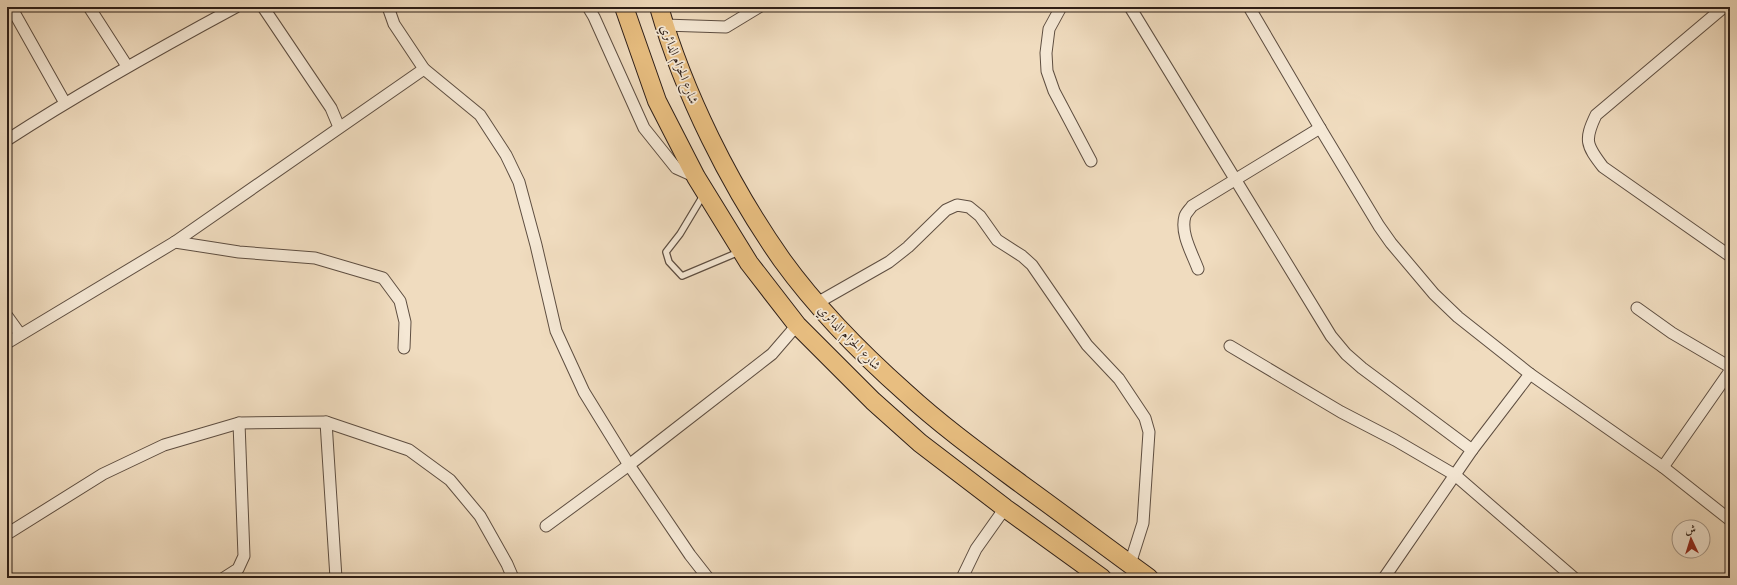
<svg xmlns="http://www.w3.org/2000/svg" width="1737" height="585" font-family="'IM FELL French Canon',Amiri,serif">
<rect width="100%" height="100%" fill="#f0dcbf"/>
<filter id="stains"><feTurbulence type="fractalNoise" baseFrequency=".005" numOctaves="4"/><feColorMatrix values="0 0 0 0 .2 0 0 0 0 .09 0 0 0 0 .02 0 0 0 .5 -.17"/></filter>
<radialGradient id="worn" r=".72"><stop offset=".6" stop-color="#630" stop-opacity="0"/><stop offset="1" stop-color="#630" stop-opacity=".3"/></radialGradient>
<g fill="none" stroke-linecap="round" stroke-linejoin="round">
<defs>
<polyline id="lane" points="704,194 680,234 666,252 669,262 682,276 739,252"/>
<g id="street">
<polyline points="11,7 65,103"/>
<polyline points="89,7 127,66"/>
<polyline points="263,7 331,108 339,127"/>
<polyline points="388,7 394,24 424,69 480,115 506,155 519,182 536,245 556,331 584,392 629,465 690,555 708,578"/>
<polyline points="588,7 594,17 644,128 676,168 696,177"/>
<polyline points="1061,7 1049,29 1046,53 1047,71 1054,91 1091,161"/>
<polyline points="1130,7 1331,336 1346,354 1362,368 1472,450"/>
<polyline points="1249,7 1320,128 1379,226 1391,243 1434,294 1458,317 1530,374 1663,467 1730,520"/>
<path d="M1724 7 1596 115C1584 140 1586 145 1603 167L1730 256"/>
<polyline points="664,25 726,27 759,7"/>
<path d="M7 140C81 92 158 49 236 7"/>
<polyline points="175,242 239,252 315,258 383,278 400,301 405,322 404,348"/>
<path d="M1198 269C1192 253 1180 233 1185 216 1186 213 1190 209 1192 206L1320 128"/>
<polyline points="817,303 889,262 908,247 946,210 957,205 969,207 980,216 997,240 1022,256 1032,265 1087,345 1119,379 1145,418 1149,432 1143,523 1130,564"/>
<polyline points="1637,308 1672,333 1730,367"/>
<polyline points="7,316 20,334"/>
<polyline points="7,343 175,242 424,69"/>
<polyline points="1230,346 1341,412 1395,440 1455,475 1574,578"/>
<polyline points="326,422 336,578"/>
<polyline points="1663,467 1730,371"/>
<polyline points="546,526 629,465 772,354 797,325"/>
<polyline points="7,534 103,474 164,445 239,423 326,422 409,450 450,480 480,516 507,564 513,578"/>
<polyline points="224,578 238,569 244,556 239,423"/>
<polyline points="962,578 976,549 1005,508"/>
<polyline points="1384,578 1472,450 1530,374"/>
</g>
<g id="primary">
<polyline points="624,7 657,101 696,177 749,263 797,325 873,401 920,443 1005,508 1102,578"/>
<path d="M659 7C684 94 730 186 782 260 816 307 862 354 906 393 942 426 982 455 1021 484 1064 515 1106 547 1149 578"/>
</g>
</defs>
<!-- lane casing -->
<use href="#lane" stroke="#5e4e41" stroke-width="8"/>
<!-- street casing -->
<use href="#street" stroke="#5e4e41" stroke-width="13"/>
<!-- primary casing -->
<use href="#primary" stroke="#2d1e17" stroke-width="20"/>
<!-- lane -->
<use href="#lane" stroke="#f5e8d5" stroke-width="5.5"/>
<!-- street -->
<use href="#street" stroke="#f5e8d5" stroke-width="11"/>
<!-- primary -->
<use href="#primary" stroke="#e8be80" stroke-width="18"/>
</g>
<g text-anchor="middle" stroke-width="3.5" stroke-linejoin="round" paint-order="stroke">
<!-- street labels -->
<g font-size="13" fill="#2d1e17" stroke="#f5e8d5">
<text transform="translate(680 64) rotate(69)" y="5">شارع الحزام الدائري</text>
<text transform="translate(850 337) rotate(46)" y="5">شارع الحزام الدائري</text>
</g>
</g>
<!-- margin -->
<rect width="1737" height="585" fill="none" stroke="#f0dcbf" stroke-width="24"/>
<rect x="8" y="8" width="1721" height="569" fill="none" stroke="#2d1e17" stroke-width="2"/>
<rect x="12" y="12" width="1713" height="561" fill="none" stroke="#2d1e17"/>
<!-- north arrow -->
<g transform="translate(1691 539) rotate(356)"><circle r="19" fill="#f5e8d5" stroke="#a59789"/>
<path d="M0-3L7 15L0 10L-7 15Z" fill="#8f2418"/>
<text y="-6" font-size="11" font-weight="bold" text-anchor="middle" fill="#2d1e17">ش</text>
</g>
<rect width="100%" height="100%" filter="url(#stains)"/>
<rect width="100%" height="100%" fill="url(#worn)"/>
</svg>
